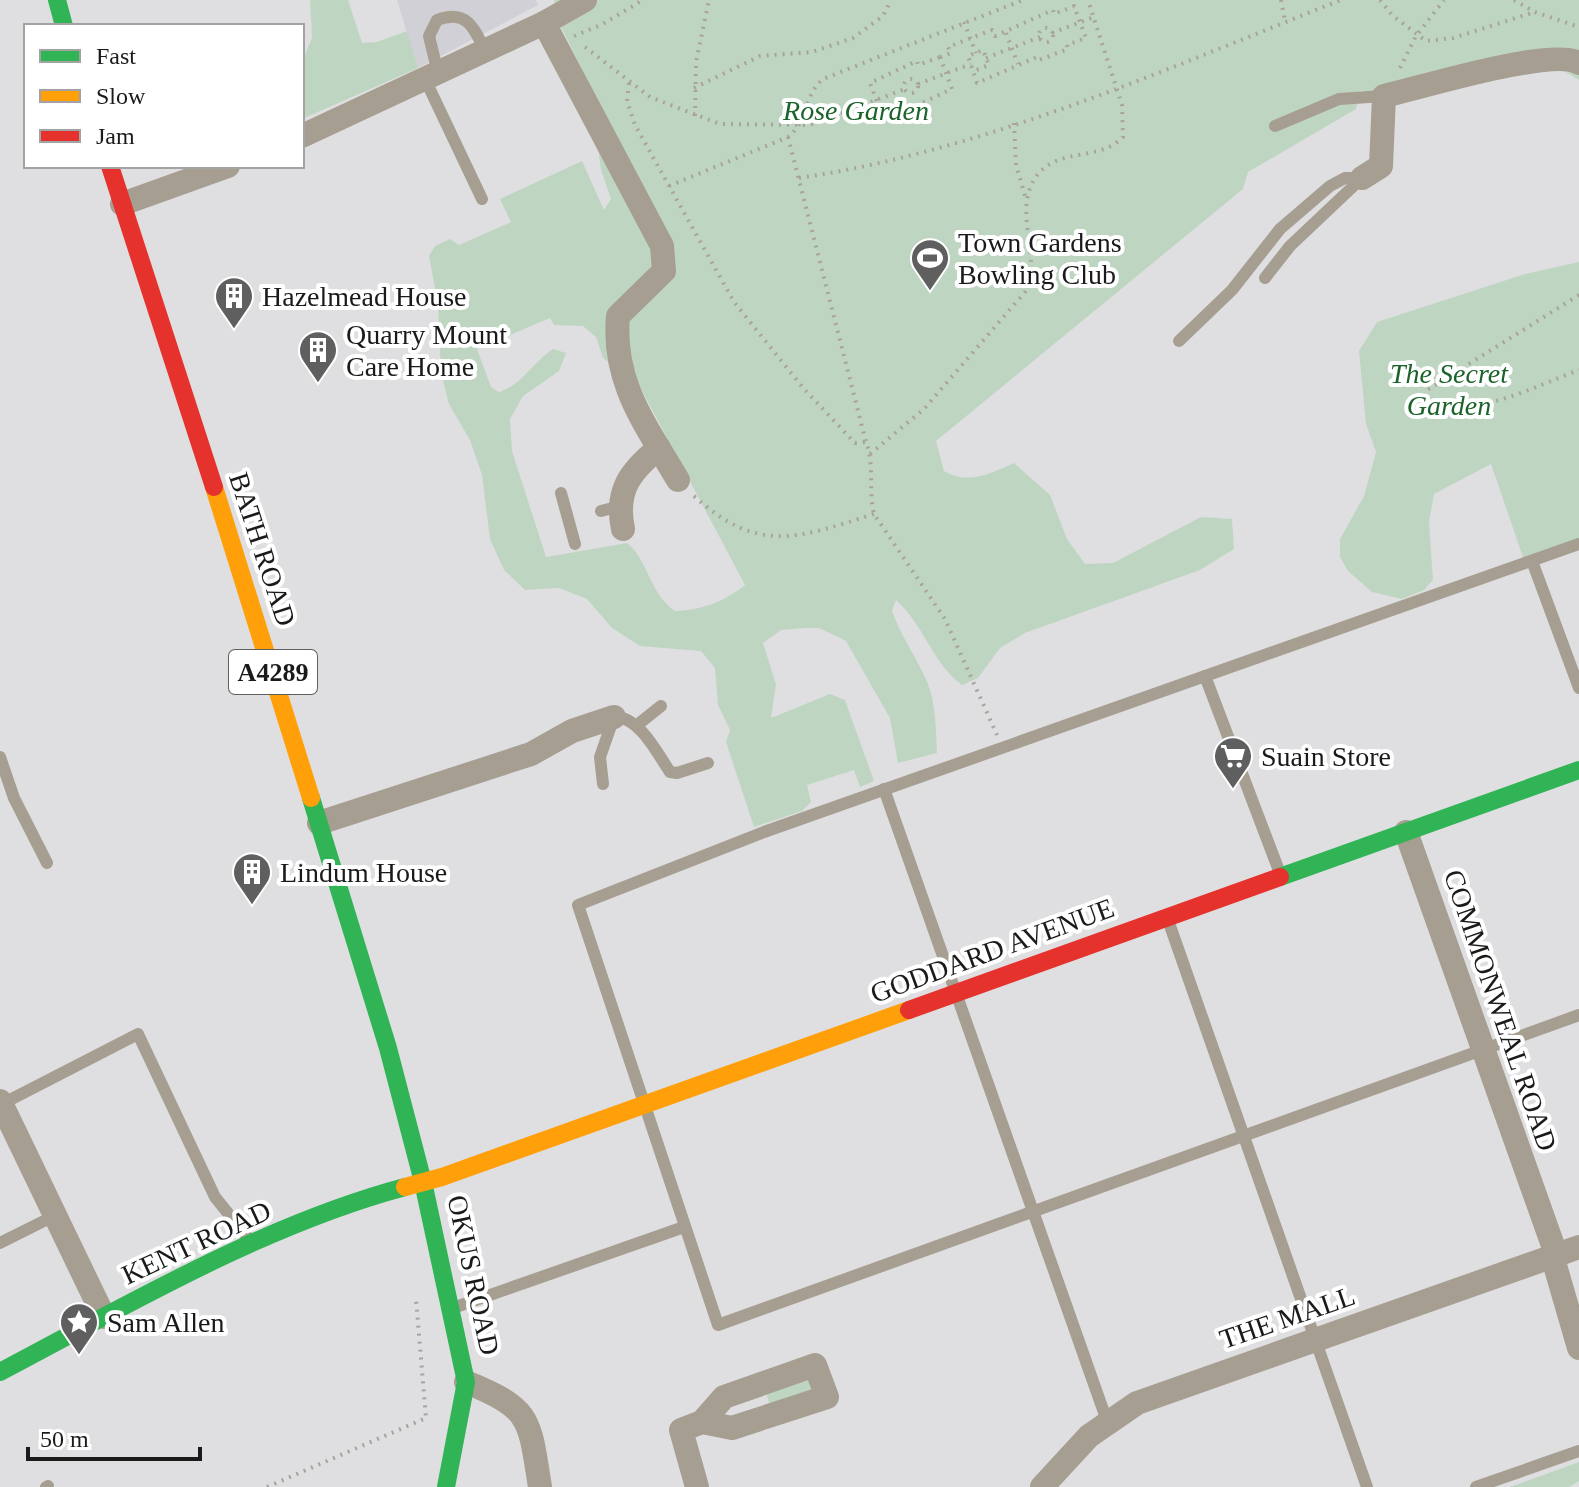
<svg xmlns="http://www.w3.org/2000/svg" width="1579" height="1487" font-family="Georgia,serif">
<rect width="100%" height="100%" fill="#dfdfe1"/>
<!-- built -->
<polygon fill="#d1d0d7" points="397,0 536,0 538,5 418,68"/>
<!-- green -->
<g fill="#bed6c1" fill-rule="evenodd">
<polygon points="310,0 348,0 362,43 377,42 407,31 418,68 302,119 302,62 312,38"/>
<path d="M554 0H1579V80L1556 66 1371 99 1361 90 1356 109 1248 172 1243 189 936 441 944 471C969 485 989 474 1014 463L1050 495 1067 539 1085 564 1113 563 1201 517 1232 519 1234 549 1200 570 1025 633 1000 648 978 678 962 685C933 664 924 625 896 600L892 611C901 637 918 659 928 684 936 706 936 730 937 753L898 763 890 718 846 641 819 628H806L781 630 763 643 776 684 771 718 830 694 845 700 874 781 860 787 854 770 807 785 811 802 802 811 754 827 726 742 730 730 718 705 715 668 701 651 640 646 612 628 587 599 559 588 525 590 504 570 490 539 482 475 470 440 449 404 441 373 438 304 429 256 435 246 450 239 459 245 511 222 500 199 582 161 604 210 611 199 601 170 589 83 559 23ZM550 318 554 325 583 326 596 337 603 358 640 387 745 585C724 602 702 610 675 611 649 593 648 559 627 543L546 557 512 451 510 419 523 396 559 371 566 353 553 349C533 362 522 385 499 392L491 387 477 349Z"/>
<polygon points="1579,262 1579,541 1524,560 1491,464 1434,494 1429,522 1433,580 1424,590 1402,599 1372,592 1348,571 1340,557 1340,539 1364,496 1376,452 1366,424 1359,351 1377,322 1525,274"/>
<polygon points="804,1377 813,1384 811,1395 770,1405 765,1390"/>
<polygon points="1579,1462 1579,1481 1569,1487 1510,1487"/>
</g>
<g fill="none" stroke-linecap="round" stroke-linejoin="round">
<!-- path -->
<g stroke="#a8a39d" stroke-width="4" stroke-dasharray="2 6" stroke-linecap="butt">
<polyline points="1281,0 1285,21"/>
<polyline points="1380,0 1392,15 1426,41 1453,38 1535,12"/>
<polyline points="1514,0 1535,12 1579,27"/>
<polyline points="964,22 976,53"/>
<circle cx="1046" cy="35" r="7"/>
<polyline points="1006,33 1018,64"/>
<polyline points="1052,33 1094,17"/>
<polyline points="574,36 601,25 643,0"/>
<polyline points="585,47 650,97 720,124 810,125 905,89"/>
<polyline points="940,57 951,53 948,47 992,30 995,36 1053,10 1054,14 1074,6 1086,38 1067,45 1068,49 1039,60 1037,57 977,83 968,56 983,50 989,65 974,71"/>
<polygon points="940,57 952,89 906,110 904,106 882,115 870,83 917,61 918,65"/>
<polyline points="986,58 1040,37"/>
<polyline points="1400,68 1416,36 1444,0"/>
<circle cx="911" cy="86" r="7"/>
<path d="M629 83 627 101 635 125 734 302 804 389 855 443 866 442C875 466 868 490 874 514L945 619 997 735"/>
<polyline points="918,84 971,64"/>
<polyline points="694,88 760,56 812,52 853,38 883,16 891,0"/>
<polyline points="695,116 696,62 709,0"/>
<polyline points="1014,123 1016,165 1026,199"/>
<polyline points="788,137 866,442"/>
<path d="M799 178C984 151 1168 68 1341 0"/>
<path d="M669 186 788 137C810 119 803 96 823 79L1023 0"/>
<path d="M1579 295 1424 392 1423 398C1469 423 1534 386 1579 370"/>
<path d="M870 454 924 409 1025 292C1044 256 1009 208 1039 173 1061 148 1100 161 1123 137L1122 105 1088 0"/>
<path d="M694 496C759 555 798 538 874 514"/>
<polyline points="267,1487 426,1418 416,1299"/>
</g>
<!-- lane -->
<g stroke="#a79e92" stroke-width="12">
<path d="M438 73 429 36 437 20C466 9 474 27 485 51"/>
<polyline points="425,79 482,199"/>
<polyline points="1275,126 1339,99 1384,96"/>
<polyline points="1265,278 1290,246 1362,178"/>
<polyline points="1179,341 1232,290 1280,229 1330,186 1345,178 1362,178"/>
<polyline points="561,493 575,544"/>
<polyline points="601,511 620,506"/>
<polyline points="1579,544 764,832 578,905 718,1325 1579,1015"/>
<polyline points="1532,561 1579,688"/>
<polyline points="1205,676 1281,876"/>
<polyline points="636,726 661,706"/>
<polyline points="0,757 14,798 47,863"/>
<path d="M603 784 600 757 614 717C639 716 657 753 670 772L677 773 708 763"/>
<polyline points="884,789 1107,1421"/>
<polyline points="1168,920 1367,1487"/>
<polyline points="2,1104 138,1034 215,1197 252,1243"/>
<polyline points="0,1243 54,1216"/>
<polyline points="453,1308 684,1227"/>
<polyline points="46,1487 48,1486"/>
<polyline points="1476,1487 1579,1451"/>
</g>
<!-- street -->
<g stroke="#a79e92" stroke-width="24">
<path d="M544 23 662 246 664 271 618 316C612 383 646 425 678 480"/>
<polyline points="302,136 544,23 585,0"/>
<path d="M1362 178 1381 166 1384 96C1420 88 1552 47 1579 63"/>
<polyline points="122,204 228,166"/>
<path d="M623 529C615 491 630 471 659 448"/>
<polyline points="319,823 531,754 572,731 614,717"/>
<polyline points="1406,832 1556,1254"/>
<polyline points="0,1101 104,1317"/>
<polyline points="1552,1255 1579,1348"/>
<path d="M466 1382C532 1409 529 1418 540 1487"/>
<polyline points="697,1487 681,1430 702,1422 732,1428 827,1397 815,1365 724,1397 702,1422"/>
<polyline points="1042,1487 1089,1436 1137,1403 1579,1247"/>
</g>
<!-- fast -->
<g stroke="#30b455" stroke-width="18">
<polyline points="57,0 64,26"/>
<polyline points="311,798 388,1048 423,1182 466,1382 446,1487"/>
<polyline points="1280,877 1579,770"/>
<path d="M0 1372C127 1305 266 1224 405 1187"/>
</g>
<!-- slow -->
<g stroke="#ff9f0a" stroke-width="18">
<polyline points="214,487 311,798"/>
<polyline points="405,1187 442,1177 909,1010"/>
</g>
<!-- jam -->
<g stroke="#e5322d" stroke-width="18">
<polyline points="110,166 214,487"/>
<polyline points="909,1010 1280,877"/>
</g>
</g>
<!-- icons -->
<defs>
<symbol id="stadium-pin" viewBox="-11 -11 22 30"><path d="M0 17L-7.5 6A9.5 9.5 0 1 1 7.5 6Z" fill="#5f5f60" stroke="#fff"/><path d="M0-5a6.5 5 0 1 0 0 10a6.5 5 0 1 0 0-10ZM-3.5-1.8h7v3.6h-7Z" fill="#fff"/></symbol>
<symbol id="building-pin" viewBox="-11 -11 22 30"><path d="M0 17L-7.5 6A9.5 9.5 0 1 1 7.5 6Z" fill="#5f5f60" stroke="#fff"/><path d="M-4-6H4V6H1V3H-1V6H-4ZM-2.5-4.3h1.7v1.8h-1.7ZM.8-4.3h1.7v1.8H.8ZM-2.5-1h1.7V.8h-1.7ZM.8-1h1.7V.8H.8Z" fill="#fff"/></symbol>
<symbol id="supermarket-pin" viewBox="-11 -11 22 30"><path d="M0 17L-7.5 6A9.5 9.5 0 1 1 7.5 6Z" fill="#5f5f60" stroke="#fff"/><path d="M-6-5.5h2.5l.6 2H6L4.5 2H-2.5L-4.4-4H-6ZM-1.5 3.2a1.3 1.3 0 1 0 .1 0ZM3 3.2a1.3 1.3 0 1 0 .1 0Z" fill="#fff"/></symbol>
<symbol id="sight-pin" viewBox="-11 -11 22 30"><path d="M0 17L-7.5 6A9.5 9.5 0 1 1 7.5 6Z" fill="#5f5f60" stroke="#fff"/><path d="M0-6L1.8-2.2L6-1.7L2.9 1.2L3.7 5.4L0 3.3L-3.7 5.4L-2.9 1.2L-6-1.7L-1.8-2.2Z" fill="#fff"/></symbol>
</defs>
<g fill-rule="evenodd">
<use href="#stadium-pin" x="908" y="236" width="44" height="60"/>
<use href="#building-pin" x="212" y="274" width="44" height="60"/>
<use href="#building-pin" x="296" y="328" width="44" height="60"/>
<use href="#supermarket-pin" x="1211" y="734" width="44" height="60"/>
<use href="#building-pin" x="230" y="850" width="44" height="60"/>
<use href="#sight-pin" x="57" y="1300" width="44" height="60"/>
</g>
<g text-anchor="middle" stroke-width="8" stroke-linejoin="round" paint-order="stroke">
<!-- shield labels -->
<rect fill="#fff" stroke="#5f5f5f" stroke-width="2" x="229" y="650" width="88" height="44" rx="6"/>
<g font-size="26" font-weight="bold" fill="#1a1a1b">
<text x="273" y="681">A4289</text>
</g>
<!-- park labels -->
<g font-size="28" font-style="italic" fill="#1b632a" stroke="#fff">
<text x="856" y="120">Rose Garden</text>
<text x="1449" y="383">The Secret<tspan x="1449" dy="32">Garden</tspan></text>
</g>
<!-- poi labels -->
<g font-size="28" fill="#1a1a1b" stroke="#fff" text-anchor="start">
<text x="958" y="252">Town Gardens<tspan x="958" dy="32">Bowling Club</tspan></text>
<text x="262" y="306">Hazelmead House</text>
<text x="346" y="344">Quarry Mount<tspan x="346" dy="32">Care Home</tspan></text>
<text x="1261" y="766">Suain Store</text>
<text x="280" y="882">Lindum House</text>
<text x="107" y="1332">Sam Allen</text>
</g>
<!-- street labels -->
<g font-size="28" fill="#1a1a1b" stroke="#fff">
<text transform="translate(263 549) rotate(72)" y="10">BATH ROAD</text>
<text transform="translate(992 950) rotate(-20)" y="10">GODDARD AVENUE</text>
<text transform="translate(1501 1010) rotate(71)" y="10">COMMONWEAL ROAD</text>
<text transform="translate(196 1242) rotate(-25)" y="10">KENT ROAD</text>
<text transform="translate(474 1275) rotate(78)" y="10">OKUS ROAD</text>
<text transform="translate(1287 1317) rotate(-19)" y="10">THE MALL</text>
</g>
</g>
<!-- legend -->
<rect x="24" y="24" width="280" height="144" fill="#ffffff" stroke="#a3a3a4" stroke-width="2"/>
<rect x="40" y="50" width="40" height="12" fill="#30b455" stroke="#a3a3a4" stroke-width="2"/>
<text x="96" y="64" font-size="24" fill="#1a1a1b">Fast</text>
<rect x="40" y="90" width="40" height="12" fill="#ff9f0a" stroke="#a3a3a4" stroke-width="2"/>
<text x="96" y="104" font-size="24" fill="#1a1a1b">Slow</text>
<rect x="40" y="130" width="40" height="12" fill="#e5322d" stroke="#a3a3a4" stroke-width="2"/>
<text x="96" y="144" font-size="24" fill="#1a1a1b">Jam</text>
<!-- scale -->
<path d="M28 1447v12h172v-12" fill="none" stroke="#1a1a1b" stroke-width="4"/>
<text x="40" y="1447" font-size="24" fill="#1a1a1b" stroke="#ffffff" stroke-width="6" paint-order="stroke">50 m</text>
</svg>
